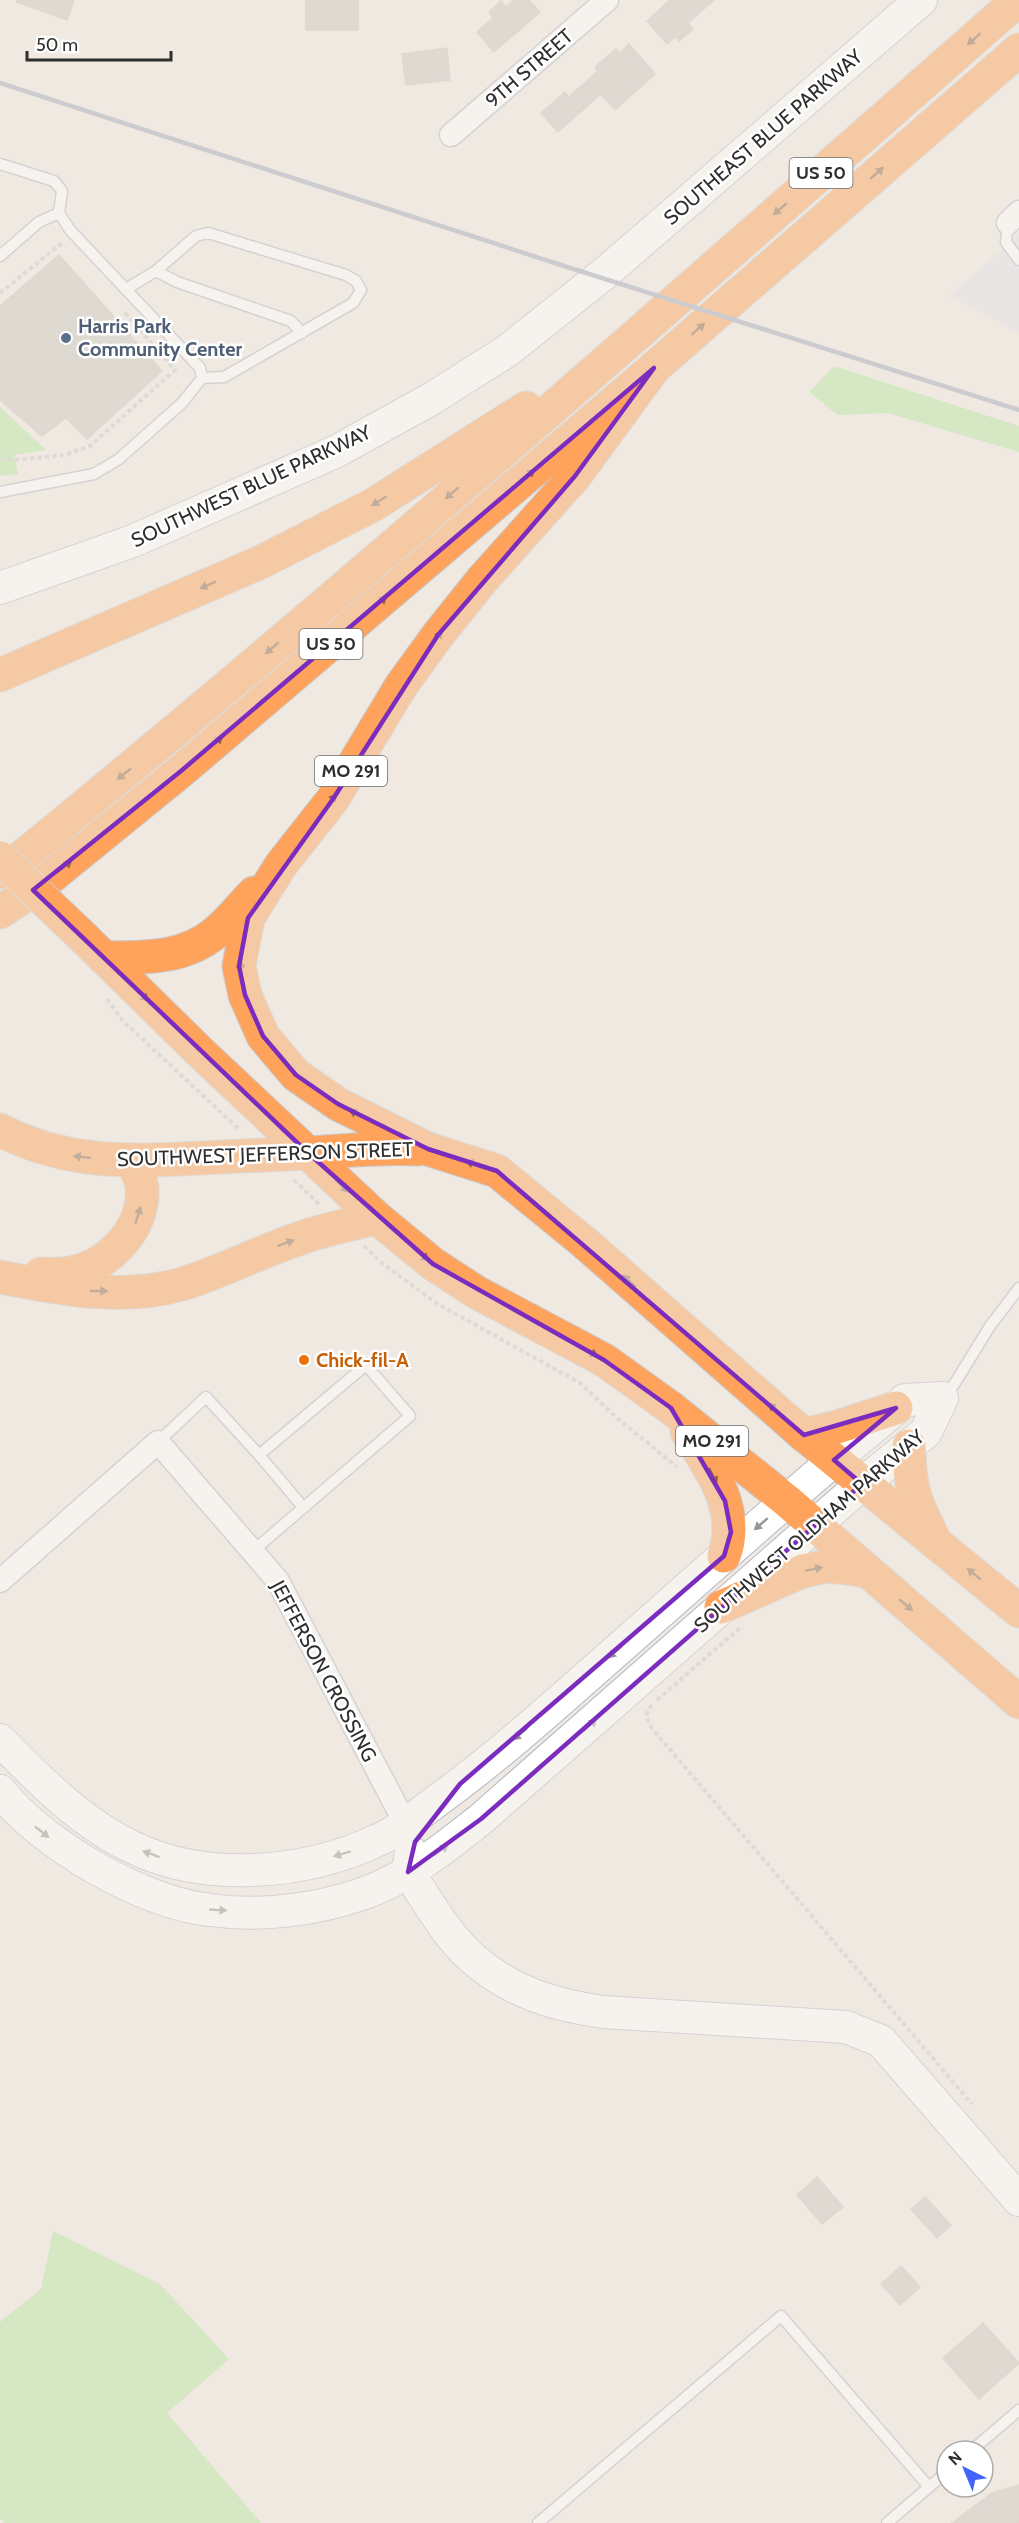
<svg xmlns="http://www.w3.org/2000/svg" width="1019" height="2523" font-family="Cabin,sans-serif">
<rect width="100%" height="100%" fill="#efe9e1"/>
<!-- industrial -->
<polygon fill="#e3e1e8" points="1019,235 1019,333 949,296"/>
<!-- green -->
<g fill="#b6e59e">
<polygon points="834,366 1019,426 1019,452 888,413 838,415 809,392"/>
<polygon points="0,407 46,450 14,455 18,474 0,476"/>
<polygon points="53,2231 160,2284 229,2359 167,2413 261,2523 4,2523 0,2518 0,2322 41,2289"/>
</g>
<!-- building -->
<g fill="#cbc7bf" stroke="#cbc5ba" stroke-width="1.5">
<polygon points="17,0 74,0 67,20 17,2"/>
<rect x="306" y="0" width="52" height="30"/>
<polygon points="514,0 529,0 540,12 494,52 477,32 493,18 489,12 501,1 506,7"/>
<polygon points="670,0 714,0 688,23 693,29 679,41 675,37 667,44 647,21"/>
<polygon points="629,44 655,74 615,110 601,94 558,132 541,113 565,92 569,97 598,71 595,67 616,49 620,53"/>
<polygon points="447,48 450,80 406,85 402,54"/>
<polygon points="59,255 162,371 87,439 66,418 42,436 0,400 0,306"/>
<polygon points="817,2177 843,2207 822,2224 797,2195"/>
<polygon points="925,2197 951,2225 937,2238 911,2209"/>
<polygon points="901,2266 920,2287 900,2305 881,2284"/>
<polygon points="983,2323 1019,2363 979,2399 943,2358"/>
<polygon points="1019,2485 1019,2523 952,2523 992,2493"/>
</g>
<g fill="none" stroke-linecap="round" stroke-linejoin="round">
<defs>
<g id="lane">
<polyline points="0,164 54,181 62,191 59,213 70,230 200,368 202,378 182,403 119,459 94,474 0,492"/>
<polyline points="1008,223 1006,242 1019,260"/>
<polyline points="0,256 39,222 59,213"/>
<polyline points="156,271 177,282 291,321 302,333"/>
<polyline points="126,289 156,271 196,236 208,233 346,275 356,281 361,290 353,303 224,377 202,378"/>
<polyline points="944,1396 955,1383 990,1326 1019,1288"/>
<polyline points="158,1442 206,1397 259,1455"/>
<polyline points="253,1551 410,1416 366,1365 259,1455 303,1507"/>
<polyline points="971,2451 1019,2410"/>
<polyline points="538,2523 781,2316 929,2487 947,2472"/>
<polyline points="887,2523 929,2487"/>
</g>
<g id="street">
<polyline points="451,135 607,0"/>
<polyline points="1008,223 1019,212"/>
<polyline points="0,1581 158,1442 278,1581 405,1823"/>
</g>
<g id="secondary">
<polyline points="0,588 133,541 337,451 431,399 507,351 605,273 921,0"/>
<path d="M0 1740C39 1780 82 1824 134 1848 208 1883 306 1874 378 1840 400 1831 420 1813 438 1800 500 1755 557 1703 614 1653 687 1589 759 1524 833 1461 857 1440 882 1421 905 1400L942 1398 926 1432 862 1484 481 1819C444 1848 408 1878 362 1894 315 1910 260 1917 210 1910 141 1902 43 1845 0 1791"/>
<path d="M411 1852 408 1872C428 1901 446 1935 472 1958 511 1992 553 2005 603 2012L846 2027 881 2041 1019 2200"/>
</g>
<g id="highway">
<polyline points="654,368 575,476 482,580 438,635 401,686 333,799 281,865 248,918 239,966 245,995 263,1036 296,1075 338,1104 428,1149 497,1171 585,1243 804,1435 1019,1611"/>
<polyline points="0,675 261,562 373,505 526,408"/>
<path d="M0 872 22 857C361 580 689 289 1018 0"/>
<polyline points="0,912 41,885 181,771 654,368 1019,50"/>
<polyline points="85,939 200,1052 377,1218 433,1264 476,1292 604,1360 671,1408 787,1501 1019,1702"/>
<path d="M104 958C143 957 182 960 215 933 229 922 241 906 254 893"/>
<path d="M0 1130C65 1164 130 1162 202 1158 237 1156 272 1155 307 1153 345 1151 379 1147 417 1149"/>
<path d="M41 1274C50 1274 60 1275 69 1273 108 1267 145 1229 142 1188 142 1180 136 1170 133 1162"/>
<path d="M0 1277C59 1289 122 1301 182 1284 222 1272 261 1251 301 1238 326 1229 352 1224 377 1218"/>
<path d="M687 1432C711 1469 741 1511 724 1556"/>
<polyline points="804,1435 837,1427 896,1408"/>
<path d="M909 1446C909 1486 915 1502 933 1537"/>
<polyline points="721,1607 803,1571 828,1566 867,1571"/>
</g>
</defs>
<!-- lane casing -->
<use href="#lane" stroke="#b4b7c1" stroke-width="13"/>
<!-- street casing -->
<use href="#street" stroke="#b4b7c1" stroke-width="25"/>
<!-- secondary casing -->
<use href="#secondary" stroke="#b4b7c1" stroke-width="34"/>
<!-- highway casing -->
<use href="#highway" stroke="#c9c9c9" stroke-width="35"/>
<!-- path -->
<g stroke="#c9c9c9" stroke-width="4" stroke-dasharray="4.5 3" stroke-linecap="butt">
<polyline points="0,293 62,243"/>
<polyline points="0,459 15,460 65,455 90,446 175,370 123,310"/>
<polyline points="107,999 123,1021 240,1130"/>
<polyline points="294,1180 321,1206"/>
<polyline points="364,1246 383,1264 438,1304 580,1383 617,1418 677,1467"/>
<polyline points="657,1700 740,1628"/>
<path d="M652 1705C643 1715 647 1722 655 1732L972 2104"/>
</g>
<!-- lane -->
<use href="#lane" stroke="#fff" stroke-width="10"/>
<!-- street -->
<use href="#street" stroke="#fff" stroke-width="22"/>
<!-- secondary -->
<use href="#secondary" stroke="#fff" stroke-width="32"/>
<!-- highway -->
<use href="#highway" stroke="#ffa35c" stroke-width="33"/>
<!-- rail -->
<polyline stroke="#a3a6b8" stroke-width="4.5" points="0,83 564,266 1019,410"/>
<defs>
<polyline id="highway-bridge" points="0,858 85,939"/>
</defs>
<!-- highway-bridge casing -->
<use href="#highway-bridge" stroke="#c9c9c9" stroke-width="35" stroke-linecap="butt"/>
<!-- highway-bridge -->
<use href="#highway-bridge" stroke="#ffa35c" stroke-width="33"/>
</g>
<!-- one-way arrows -->
<defs><path id="oneway-solid" d="M-6-.8H1V-3.2L6.5 0L1 3.2V.8H-6Z" transform="scale(1.5)"/></defs>
<g fill="#8c6343">
<use href="#oneway-solid" transform="translate(974 39) rotate(139)"/>
<use href="#oneway-solid" transform="translate(877 173) rotate(-41)"/>
<use href="#oneway-solid" transform="translate(780 209) rotate(139)"/>
<use href="#oneway-solid" transform="translate(698 329) rotate(-41)"/>
<use href="#oneway-solid" transform="translate(528 475) rotate(-40)"/>
<use href="#oneway-solid" transform="translate(452 493) rotate(139)"/>
<use href="#oneway-solid" transform="translate(379 501) rotate(148)"/>
<use href="#oneway-solid" transform="translate(208 585) rotate(156)"/>
<use href="#oneway-solid" transform="translate(380 602) rotate(-40)"/>
<use href="#oneway-solid" transform="translate(437 638) rotate(-53)"/>
<use href="#oneway-solid" transform="translate(272 648) rotate(139)"/>
<use href="#oneway-solid" transform="translate(216 742) rotate(-40)"/>
<use href="#oneway-solid" transform="translate(124 774) rotate(141)"/>
<use href="#oneway-solid" transform="translate(331 801) rotate(-54)"/>
<use href="#oneway-solid" transform="translate(65 866) rotate(-39)"/>
<use href="#oneway-solid" transform="translate(241 969) rotate(-95)"/>
<use href="#oneway-solid" transform="translate(142 995) rotate(44)"/>
<use href="#oneway-solid" transform="translate(357 1114) rotate(-153)"/>
<use href="#oneway-solid" transform="translate(82 1157) rotate(-174)"/>
<use href="#oneway-solid" transform="translate(474 1164) rotate(-162)"/>
<use href="#oneway-solid" transform="translate(342 1186) rotate(43)"/>
<use href="#oneway-solid" transform="translate(138 1215) rotate(-72)"/>
<use href="#oneway-solid" transform="translate(286 1243) rotate(-21)"/>
<use href="#oneway-solid" transform="translate(422 1255) rotate(39)"/>
<use href="#oneway-solid" transform="translate(629 1281) rotate(-139)"/>
<use href="#oneway-solid" transform="translate(99 1291)"/>
<use href="#oneway-solid" transform="translate(590 1352) rotate(30)"/>
<use href="#oneway-solid" transform="translate(775 1409) rotate(-138)"/>
<use href="#oneway-solid" transform="translate(713 1476) rotate(64)"/>
<use href="#oneway-solid" transform="translate(814 1569) rotate(-12)"/>
<use href="#oneway-solid" transform="translate(974 1574) rotate(-141)"/>
<use href="#oneway-solid" transform="translate(906 1605) rotate(41)"/>
</g>
<g fill="#969696">
<use href="#oneway-solid" transform="translate(761 1524) rotate(139)"/>
<use href="#oneway-solid" transform="translate(615 1652) rotate(139)"/>
<use href="#oneway-solid" transform="translate(590 1725) rotate(-42)"/>
<use href="#oneway-solid" transform="translate(520 1734) rotate(140)"/>
<use href="#oneway-solid" transform="translate(42 1832) rotate(38)"/>
<use href="#oneway-solid" transform="translate(441 1850) rotate(-37)"/>
<use href="#oneway-solid" transform="translate(151 1854) rotate(-160)"/>
<use href="#oneway-solid" transform="translate(342 1854) rotate(163)"/>
<use href="#oneway-solid" transform="translate(218 1910) rotate(3)"/>
</g>
<!-- marked area -->
<path d="M0 0H1019V2523H0ZM654 368 575 476 438 635 333 799 248 918 239 966 245 995 263 1036 296 1075 338 1104 428 1149 497 1171 804 1435 896 1408 834 1460 862 1484 481 1819 408 1872 415 1842 460 1784 724 1556 731 1532 725 1501 671 1408 604 1360 433 1264 308 1153 33 890 181 771Z" fill="#efe9e1" fill-opacity=".55" fill-rule="evenodd"/>
<path fill="none" stroke="#7b2cbf" stroke-width="4.5" stroke-linejoin="round" d="M654 368 575 476 438 635 333 799 248 918 239 966 245 995 263 1036 296 1075 338 1104 428 1149 497 1171 804 1435 896 1408 834 1460 862 1484 481 1819 408 1872 415 1842 460 1784 724 1556 731 1532 725 1501 671 1408 604 1360 433 1264 308 1153 33 890 181 771Z"/>
<!-- markers -->
<circle fill="#5c6f8a" stroke="#fff" stroke-width="2" cx="66" cy="338" r="6"/>
<circle fill="#e8710a" stroke="#fff" stroke-width="2" cx="304" cy="1360" r="6"/>
<g text-anchor="middle" stroke-width="5" stroke-linejoin="round" paint-order="stroke">
<!-- shield labels -->
<g fill="#fff" stroke="#6d6d6d" stroke-width="1.5">
<rect x="789.5" y="158" width="63" height="30" rx="4.5"/>
<rect x="299.5" y="629" width="63" height="30" rx="4.5"/>
<rect x="315" y="756" width="72" height="30" rx="4.5"/>
<rect x="676" y="1426" width="72" height="30" rx="4.5"/>
</g>
<g font-size="18" font-weight="bold" fill="#2e2e2e">
<text x="821" y="179">US 50</text>
<text x="331" y="650">US 50</text>
<text x="351" y="777">MO 291</text>
<text x="712" y="1447">MO 291</text>
</g>
<!-- street labels -->
<g font-size="20" fill="#2e2e2e" stroke="#fff">
<text transform="translate(529 68) rotate(-41)" y="7">9TH STREET</text>
<text transform="translate(763 137) rotate(-41)" y="7">SOUTHEAST BLUE PARKWAY</text>
<text transform="translate(251 486) rotate(-25)" y="7">SOUTHWEST BLUE PARKWAY</text>
<text transform="translate(265 1154) rotate(-2)" y="7">SOUTHWEST JEFFERSON STREET</text>
<text transform="translate(809 1531) rotate(-41)" y="7">SOUTHWEST OLDHAM PARKWAY</text>
<text transform="translate(324 1671) rotate(62)" y="7">JEFFERSON CROSSING</text>
</g>
<!-- service labels -->
<g font-size="20" font-weight="bold" fill="#4e5e75" stroke="#fff" text-anchor="start">
<text x="78" y="333">Harris Park<tspan x="78" dy="23">Community Center</tspan></text>
</g>
<!-- food labels -->
<g font-size="20" font-weight="bold" fill="#c56008" stroke="#fff" text-anchor="start">
<text x="316" y="1367">Chick-fil-A</text>
</g>
</g>
<!-- north arrow -->
<g transform="translate(965 2469) rotate(317)"><circle r="28" fill="#ffffff" stroke="#ababab" stroke-width="1.5"/>
<path d="M0-4.5L10 22L0 15L-10 22Z" fill="#4264fb"/>
<text y="-9" font-size="16" font-weight="bold" text-anchor="middle" fill="#2e2e2e">N</text>
</g>
<!-- scale -->
<path d="M27 51v9h144v-9" fill="none" stroke="#2e2e2e" stroke-width="3"/>
<text x="36" y="51" font-size="18" fill="#2e2e2e" stroke="#ffffff" stroke-width="4.5" paint-order="stroke">50 m</text>
</svg>
